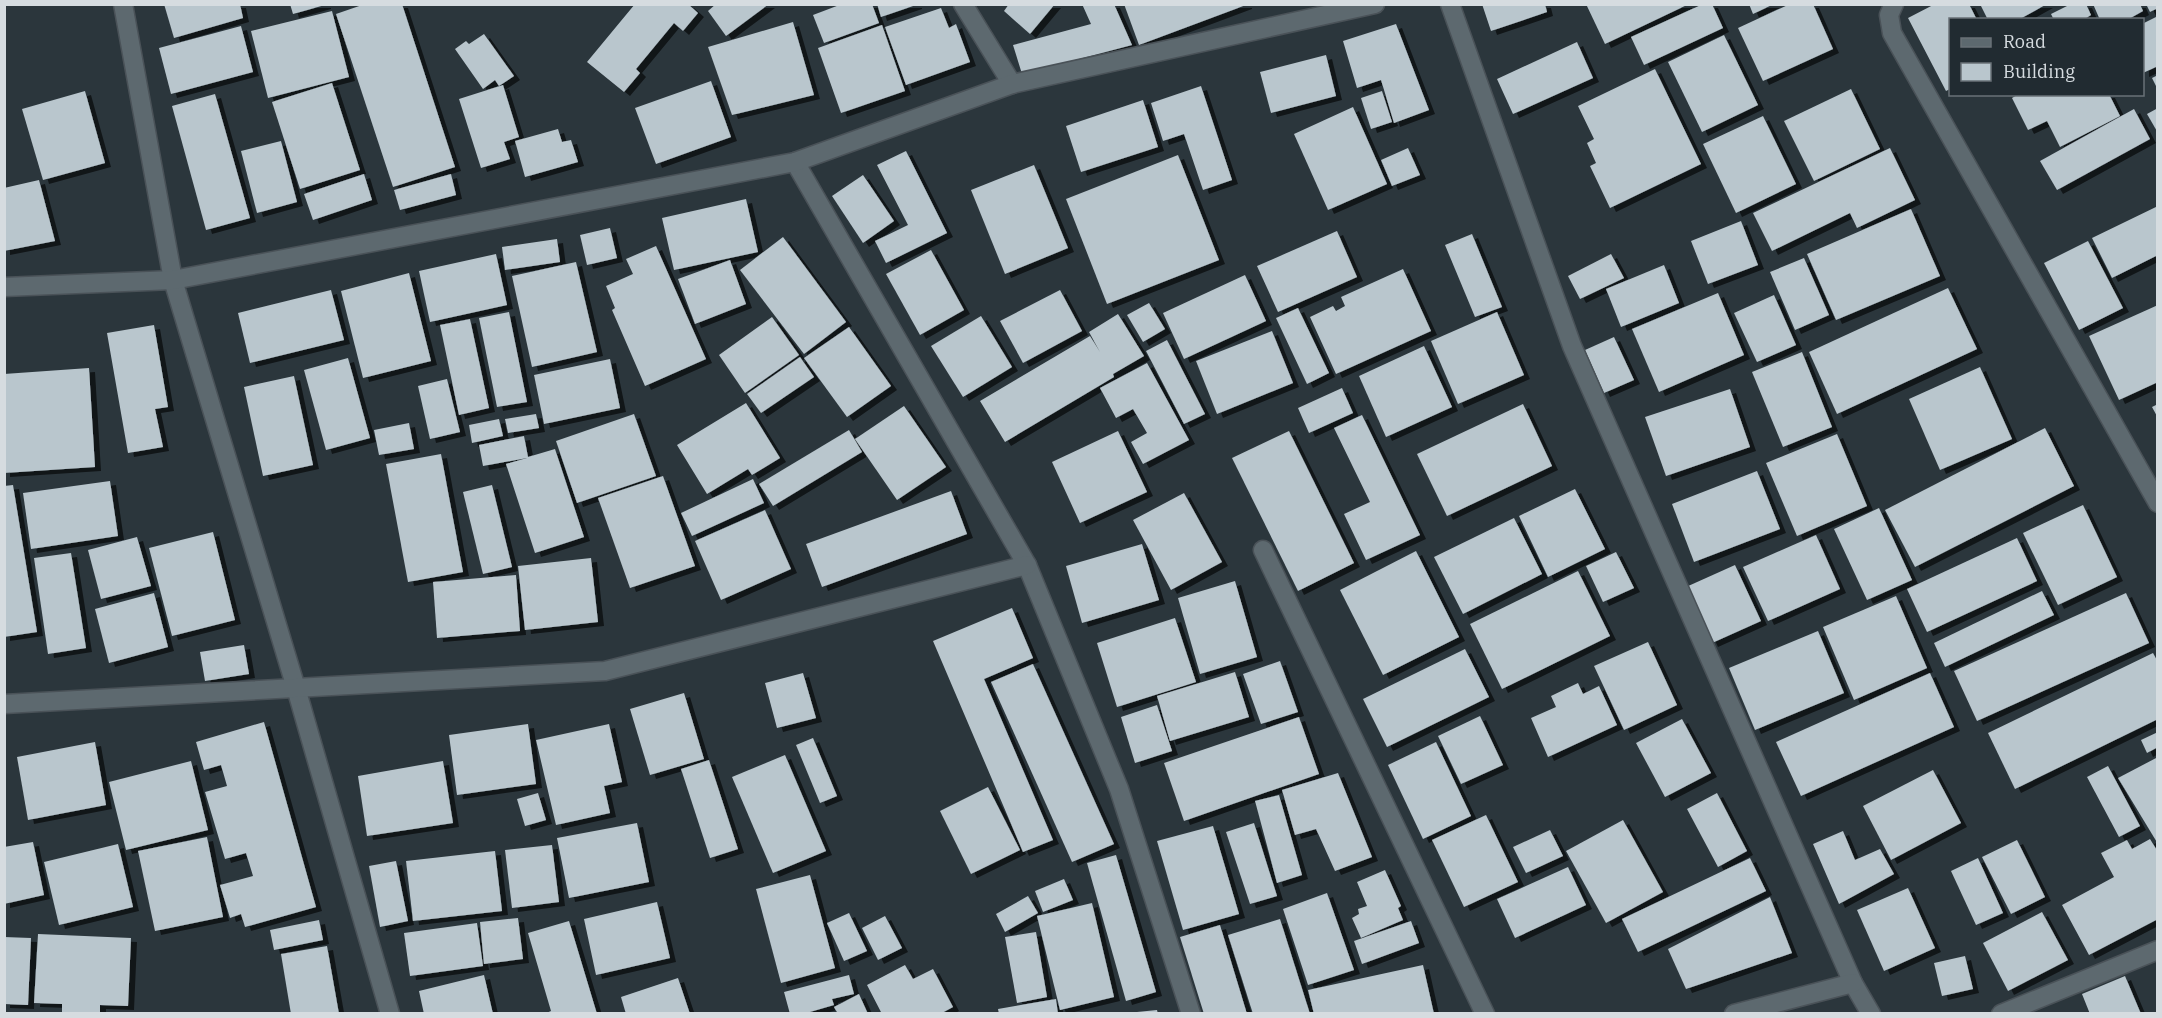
<svg xmlns="http://www.w3.org/2000/svg" width="2162" height="1018" font-family="'IBM Plex Serif',serif">
<defs>
<filter id="shadow"><feDropShadow dx="6" dy="4" stdDeviation="0" flood-color="#0009"/></filter>
</defs>
<rect width="100%" height="100%" fill="#2b363c"/>
<!-- building -->
<g fill="#b9c6cd" filter="url(#shadow)">
<polygon points="164,4 240,4 243,18 174,38"/>
<polygon points="290,4 325,4 325,5 293,14"/>
<polygon points="365,4 402,4 455,167 393,187 336,14"/>
<polygon points="635,4 688,4 698,13 683,31 674,23 636,69 640,73 624,92 587,62"/>
<polygon points="716,4 769,4 726,36 708,11"/>
<polygon points="842,4 872,4 879,23 824,43 813,15"/>
<polygon points="877,4 916,4 916,5 881,17"/>
<polygon points="1009,4 1055,4 1030,34 1004,11"/>
<polygon points="1082,4 1114,4 1132,45 1022,74 1013,45 1091,24"/>
<polygon points="1124,4 1246,4 1246,5 1139,45"/>
<polygon points="1482,4 1545,4 1547,12 1491,31"/>
<polygon points="1586,4 1689,4 1605,44"/>
<polygon points="1703,4 1712,4 1723,28 1644,65 1631,37"/>
<polygon points="1749,4 1774,4 1753,14"/>
<polygon points="1790,4 1813,4 1833,49 1763,81 1738,28"/>
<polygon points="1935,4 1969,4 1977,20 1950,20 1950,89 1946,91 1908,18"/>
<polygon points="1980,4 2047,4 2018,20 1988,20"/>
<polygon points="2071,4 2086,4 2091,15 2083,20 2054,20 2051,14"/>
<polygon points="2093,4 2140,4 2143,11 2127,20 2100,20"/>
<polygon points="2146,4 2158,4 2158,8 2150,12"/>
<polygon points="941,8 949,28 956,24 970,62 906,85 885,27"/>
<polygon points="332,11 349,77 268,98 251,31"/>
<polygon points="2158,16 2158,66 2143,73 2142,24"/>
<polygon points="793,22 814,95 732,115 708,47"/>
<polygon points="1396,24 1429,110 1394,123 1381,80 1357,88 1343,41"/>
<polygon points="882,25 905,91 841,113 818,48"/>
<polygon points="241,26 253,72 171,94 159,48"/>
<polygon points="484,34 514,76 499,86 495,80 483,89 455,49 466,41 469,44"/>
<polygon points="1724,35 1758,105 1702,132 1668,62"/>
<polygon points="1577,42 1593,78 1513,114 1497,79"/>
<polygon points="1326,55 1336,96 1271,113 1260,72"/>
<polygon points="1655,69 1701,164 1610,208 1590,166 1596,163 1587,143 1594,139 1578,106"/>
<polygon points="2158,75 2158,90 2152,78"/>
<polygon points="711,81 731,137 656,164 635,108"/>
<polygon points="332,83 360,170 300,189 272,102"/>
<polygon points="503,85 519,137 504,142 510,159 481,168 459,99"/>
<polygon points="1201,86 1232,180 1203,190 1184,134 1163,141 1151,103"/>
<polygon points="1851,89 1880,149 1814,181 1784,121"/>
<polygon points="85,91 105,163 43,180 22,109"/>
<polygon points="1382,91 1392,122 1371,129 1361,98"/>
<polygon points="215,94 250,218 206,230 172,106"/>
<polygon points="2019,94 2109,94 2120,116 2060,147 2047,121 2028,130 2012,98"/>
<polygon points="1143,100 1158,147 1081,172 1066,126"/>
<polygon points="1353,107 1387,184 1328,210 1294,134"/>
<polygon points="2158,108 2158,133 2147,114"/>
<polygon points="2134,109 2150,139 2057,190 2040,161"/>
<polygon points="1763,116 1796,184 1736,213 1703,144"/>
<polygon points="558,129 562,142 571,140 578,162 525,177 515,141"/>
<polygon points="281,141 297,202 257,213 241,151"/>
<polygon points="1408,148 1420,175 1392,186 1381,160"/>
<polygon points="1890,148 1915,200 1857,228 1850,213 1772,251 1753,213"/>
<polygon points="906,151 947,233 886,263 875,241 908,225 877,165"/>
<polygon points="1178,155 1219,260 1107,304 1066,199"/>
<polygon points="1034,165 1068,248 1005,274 971,190"/>
<polygon points="364,174 372,200 313,220 304,194"/>
<polygon points="451,174 456,195 400,210 394,190"/>
<polygon points="863,175 894,221 863,243 832,196"/>
<polygon points="39,180 55,241 4,251 4,188"/>
<polygon points="746,199 758,252 674,270 662,218"/>
<polygon points="2158,206 2158,255 2112,278 2092,238"/>
<polygon points="1911,209 1940,276 1836,320 1807,254"/>
<polygon points="1741,221 1758,265 1708,284 1691,241"/>
<polygon points="610,228 617,258 587,265 580,235"/>
<polygon points="1337,231 1357,277 1278,312 1257,266"/>
<polygon points="1472,234 1502,307 1475,317 1445,245"/>
<polygon points="783,237 846,322 804,354 740,270"/>
<polygon points="557,239 560,262 505,270 502,247"/>
<polygon points="2088,241 2123,308 2079,330 2044,263"/>
<polygon points="656,246 706,359 645,386 612,310 615,308 606,286 633,274 626,259"/>
<polygon points="931,250 964,310 920,335 886,274"/>
<polygon points="496,254 507,305 430,322 419,271"/>
<polygon points="1611,254 1624,278 1580,299 1568,276"/>
<polygon points="1804,258 1829,315 1795,330 1770,272"/>
<polygon points="730,260 746,304 695,324 678,279"/>
<polygon points="576,262 597,352 532,367 512,276"/>
<polygon points="1664,265 1679,303 1621,327 1606,289"/>
<polygon points="1403,269 1431,331 1336,374 1310,317 1333,306 1336,311 1345,306 1341,297"/>
<polygon points="409,273 431,361 363,378 341,291"/>
<polygon points="1245,275 1266,321 1184,359 1163,313"/>
<polygon points="1948,288 1977,349 1837,414 1809,352"/>
<polygon points="331,290 344,340 250,363 238,313"/>
<polygon points="1060,290 1082,331 1023,363 1000,321"/>
<polygon points="1718,293 1744,355 1659,392 1632,329"/>
<polygon points="1774,295 1796,345 1757,362 1734,313"/>
<polygon points="1149,303 1165,329 1143,342 1127,315"/>
<polygon points="2158,305 2158,382 2119,400 2089,336"/>
<polygon points="1298,308 1329,373 1307,384 1276,318"/>
<polygon points="509,312 527,402 497,407 479,318"/>
<polygon points="1497,312 1524,375 1458,404 1431,341"/>
<polygon points="1118,314 1144,356 1113,374 1114,377 1005,442 980,401 1090,336 1100,352 1089,332"/>
<polygon points="981,316 1012,367 963,397 931,346"/>
<polygon points="772,317 799,355 745,393 719,355"/>
<polygon points="470,319 489,408 459,415 440,325"/>
<polygon points="154,325 168,407 155,409 163,447 128,453 107,333"/>
<polygon points="849,327 891,386 847,417 804,358"/>
<polygon points="1272,331 1293,383 1217,414 1196,361"/>
<polygon points="1614,337 1634,380 1604,393 1585,350"/>
<polygon points="1167,340 1205,414 1184,424 1146,351"/>
<polygon points="1424,346 1452,407 1386,437 1359,376"/>
<polygon points="1802,352 1832,427 1783,447 1752,372"/>
<polygon points="800,357 814,377 761,413 747,394"/>
<polygon points="348,358 370,438 326,450 304,370"/>
<polygon points="610,359 620,408 544,424 534,375"/>
<polygon points="1147,363 1189,440 1143,464 1131,442 1147,433 1133,409 1116,418 1100,388"/>
<polygon points="1980,367 2012,439 1940,470 1909,399"/>
<polygon points="89,368 95,467 4,473 4,374"/>
<polygon points="294,376 313,465 263,476 244,387"/>
<polygon points="447,379 460,432 430,439 418,386"/>
<polygon points="1342,388 1353,413 1309,433 1298,408"/>
<polygon points="1730,389 1750,447 1666,476 1645,417"/>
<polygon points="746,403 780,458 752,475 748,469 707,494 677,445"/>
<polygon points="1523,404 1552,466 1447,516 1417,454"/>
<polygon points="2158,404 2158,418 2152,407"/>
<polygon points="904,406 946,467 897,500 855,439"/>
<polygon points="536,414 539,428 508,433 505,419"/>
<polygon points="634,414 656,476 577,503 556,441"/>
<polygon points="1362,415 1420,535 1366,560 1344,514 1370,502 1334,428"/>
<polygon points="499,419 503,436 472,443 469,425"/>
<polygon points="409,423 414,449 379,455 374,430"/>
<polygon points="2045,428 2074,486 1915,567 1885,510"/>
<polygon points="849,430 862,452 773,506 759,484"/>
<polygon points="1118,431 1147,492 1080,523 1052,462"/>
<polygon points="1289,431 1354,563 1298,591 1232,458"/>
<polygon points="1837,434 1867,506 1797,536 1766,463"/>
<polygon points="524,436 528,457 555,449 584,537 535,553 506,464 527,458 483,466 479,445"/>
<polygon points="441,454 463,572 408,582 386,464"/>
<polygon points="1757,471 1780,529 1694,562 1672,504"/>
<polygon points="663,476 695,566 630,588 598,498"/>
<polygon points="753,479 764,503 692,536 681,513"/>
<polygon points="110,481 118,536 31,549 23,493"/>
<polygon points="13,485 37,632 4,637 4,486"/>
<polygon points="492,485 512,567 483,574 463,492"/>
<polygon points="1575,489 1605,549 1548,577 1519,516"/>
<polygon points="951,491 967,534 822,587 806,544"/>
<polygon points="1184,493 1222,562 1171,590 1133,520"/>
<polygon points="2083,505 2117,577 2058,605 2023,533"/>
<polygon points="1879,508 1912,580 1867,600 1834,529"/>
<polygon points="765,510 791,569 721,600 695,541"/>
<polygon points="1514,518 1542,574 1463,614 1434,557"/>
<polygon points="213,532 235,620 172,636 149,548"/>
<polygon points="1816,535 1840,589 1768,621 1743,567"/>
<polygon points="137,537 151,586 101,599 88,550"/>
<polygon points="2017,538 2037,581 1927,632 1907,589"/>
<polygon points="1142,544 1159,600 1082,623 1066,566"/>
<polygon points="1416,551 1459,637 1383,675 1340,590"/>
<polygon points="1616,552 1634,588 1603,602 1586,566"/>
<polygon points="71,553 86,648 48,654 34,558"/>
<polygon points="591,558 598,622 525,630 518,566"/>
<polygon points="1735,565 1761,621 1712,643 1686,587"/>
<polygon points="1578,571 1610,636 1502,689 1470,624"/>
<polygon points="516,575 520,631 437,638 433,582"/>
<polygon points="1235,581 1257,657 1200,674 1178,598"/>
<polygon points="2042,591 2054,615 1945,667 1934,643"/>
<polygon points="154,593 168,647 109,663 95,609"/>
<polygon points="2126,593 2149,643 1977,721 1954,671"/>
<polygon points="1896,596 1927,668 1854,700 1823,627"/>
<polygon points="1012,608 1033,658 984,679 1053,840 1023,852 933,641"/>
<polygon points="1175,618 1196,682 1117,707 1097,643"/>
<polygon points="1818,631 1844,693 1755,730 1729,668"/>
<polygon points="1648,642 1677,705 1624,730 1594,666"/>
<polygon points="244,645 249,674 205,681 200,652"/>
<polygon points="1465,649 1489,697 1387,747 1363,699"/>
<polygon points="2153,653 2158,662 2158,719 2015,789 1988,733"/>
<polygon points="1280,661 1298,712 1261,724 1243,674"/>
<polygon points="1033,664 1114,844 1072,862 991,682"/>
<polygon points="1235,672 1249,717 1170,741 1157,696"/>
<polygon points="803,673 816,718 777,728 765,683"/>
<polygon points="1930,673 1954,727 1801,796 1776,742"/>
<polygon points="1578,683 1583,694 1599,686 1617,725 1548,757 1531,718 1556,707 1551,696"/>
<polygon points="684,693 704,759 650,775 630,709"/>
<polygon points="1157,705 1172,751 1135,763 1121,717"/>
<polygon points="1480,716 1503,765 1461,784 1438,736"/>
<polygon points="1299,717 1319,774 1184,821 1164,763"/>
<polygon points="1682,719 1711,773 1665,797 1636,743"/>
<polygon points="264,722 316,907 245,927 241,914 230,918 220,885 253,876 246,853 225,859 205,792 227,786 221,765 204,770 196,742"/>
<polygon points="528,724 536,784 457,795 449,735"/>
<polygon points="609,724 622,782 604,786 610,813 556,825 536,740"/>
<polygon points="2158,732 2158,747 2147,753 2141,740"/>
<polygon points="813,738 837,796 820,803 796,745"/>
<polygon points="95,742 106,805 28,820 17,757"/>
<polygon points="1436,742 1471,816 1423,839 1388,765"/>
<polygon points="785,755 826,851 773,873 732,777"/>
<polygon points="2158,757 2158,844 2118,778"/>
<polygon points="709,760 738,849 710,858 681,769"/>
<polygon points="191,761 208,830 126,850 109,782"/>
<polygon points="443,761 453,823 367,836 358,776"/>
<polygon points="2108,766 2140,826 2119,837 2087,777"/>
<polygon points="1933,770 1961,823 1891,860 1863,806"/>
<polygon points="1338,773 1372,857 1335,871 1316,829 1295,835 1282,790"/>
<polygon points="988,787 1020,850 971,874 940,811"/>
<polygon points="538,793 546,820 525,826 517,799"/>
<polygon points="1717,793 1747,851 1718,867 1687,809"/>
<polygon points="1279,795 1302,875 1277,883 1255,801"/>
<polygon points="1486,815 1518,882 1464,907 1432,840"/>
<polygon points="1623,820 1663,892 1606,923 1566,851"/>
<polygon points="637,823 649,882 569,898 557,838"/>
<polygon points="1254,823 1277,896 1250,904 1226,832"/>
<polygon points="1213,826 1239,914 1183,930 1157,841"/>
<polygon points="1550,830 1563,856 1526,873 1513,847"/>
<polygon points="1843,831 1855,860 1880,849 1894,874 1839,904 1813,844"/>
<polygon points="207,837 223,917 155,931 138,851"/>
<polygon points="2150,839 2158,852 2158,919 2089,955 2062,905 2114,877 2101,853 2127,840 2132,849"/>
<polygon points="2017,840 2045,897 2011,914 1982,857"/>
<polygon points="33,842 44,895 4,904 4,847"/>
<polygon points="118,844 133,907 59,925 44,862"/>
<polygon points="552,845 559,902 512,908 505,850"/>
<polygon points="495,851 502,911 413,921 406,861"/>
<polygon points="1116,855 1156,992 1126,1001 1087,863"/>
<polygon points="1750,858 1766,891 1638,952 1622,919"/>
<polygon points="1978,858 2003,913 1976,925 1951,871"/>
<polygon points="396,861 408,921 380,927 369,866"/>
<polygon points="1568,867 1586,905 1515,938 1497,899"/>
<polygon points="1385,870 1401,906 1398,908 1403,920 1361,938 1352,918 1359,914 1358,909 1367,906 1357,882"/>
<polygon points="810,875 835,968 781,983 756,889"/>
<polygon points="1064,879 1073,900 1043,912 1035,891"/>
<polygon points="1908,888 1935,948 1884,971 1857,910"/>
<polygon points="1327,893 1354,970 1308,985 1283,909"/>
<polygon points="1028,896 1038,913 1005,932 996,914"/>
<polygon points="1770,897 1792,953 1686,989 1668,949"/>
<polygon points="657,902 670,958 596,975 584,919"/>
<polygon points="1092,903 1114,997 1060,1010 1037,916"/>
<polygon points="2042,912 2068,960 2008,991 1983,943"/>
<polygon points="849,913 867,951 844,961 827,923"/>
<polygon points="885,916 902,948 878,960 862,928"/>
<polygon points="518,918 523,959 484,964 480,922"/>
<polygon points="1280,919 1310,1014 1253,1014 1228,935"/>
<polygon points="319,920 323,940 274,950 270,930"/>
<polygon points="569,921 597,1014 544,1014 551,1011 528,933"/>
<polygon points="1411,921 1419,943 1362,964 1354,941"/>
<polygon points="477,923 483,966 410,976 404,933"/>
<polygon points="1220,925 1247,1014 1204,1014 1180,937"/>
<polygon points="1036,932 1047,997 1017,1003 1005,937"/>
<polygon points="38,934 131,938 128,1006 100,1005 100,1014 62,1014 62,1004 34,1003"/>
<polygon points="4,937 31,938 28,1005 4,1004"/>
<polygon points="327,946 339,1014 291,1014 281,954"/>
<polygon points="1965,956 1973,989 1942,996 1934,963"/>
<polygon points="905,965 913,979 933,969 953,1007 940,1014 882,1014 867,985"/>
<polygon points="1423,965 1434,1014 1314,1014 1308,990"/>
<polygon points="484,975 493,1014 424,1014 419,991"/>
<polygon points="849,975 854,994 832,999 834,1005 803,1014 790,1014 784,992"/>
<polygon points="2125,976 2141,1014 2090,1014 2082,994"/>
<polygon points="678,978 690,1014 626,1014 621,997"/>
<polygon points="859,994 868,1014 838,1014 834,1007"/>
<polygon points="1056,999 1058,1014 999,1014 998,1009"/>
<polygon points="1157,1010 1158,1014 1137,1014 1137,1012"/>
</g>
<g fill="none" stroke-linecap="round" stroke-linejoin="round">
<defs>
<g id="minor">
<polyline points="123,4 173,280 296,688 390,1014"/>
<polyline points="963,4 1012,84"/>
<polyline points="1450,4 1572,346 1853,983 1871,1014"/>
<polyline points="1894,4 1889,15 1892,33 2158,503"/>
<polyline points="795,162 1027,565 1119,789 1191,1014"/>
<polyline points="4,287 173,280 795,162 1012,84 1375,4"/>
<polyline points="1263,550 1485,1014"/>
<polyline points="4,704 605,671 1027,565"/>
<polyline points="1734,1014 1853,983"/>
<polyline points="2001,1014 2158,950"/>
</g>
</defs>
<!-- minor casing -->
<use href="#minor" stroke="#4a5258" stroke-width="21"/>
<!-- minor -->
<use href="#minor" stroke="#5d696f" stroke-width="18"/>
</g>
<!-- border -->
<rect width="2162" height="1018" fill="none" stroke="#d6dce0" stroke-width="12"/>
<!-- legend -->
<rect x="1949" y="18" width="195" height="78" fill="#212b31" stroke="#697277" stroke-width="1.5"/>
<rect x="1961" y="38" width="30" height="9" fill="#5d696f" stroke="#697277" stroke-width="1.5"/>
<text x="2003" y="48" font-size="18" fill="#d6dce0">Road</text>
<rect x="1961" y="63" width="30" height="18" fill="#b9c6cd" stroke="#697277" stroke-width="1.5"/>
<text x="2003" y="78" font-size="18" fill="#d6dce0">Building</text>
</svg>
